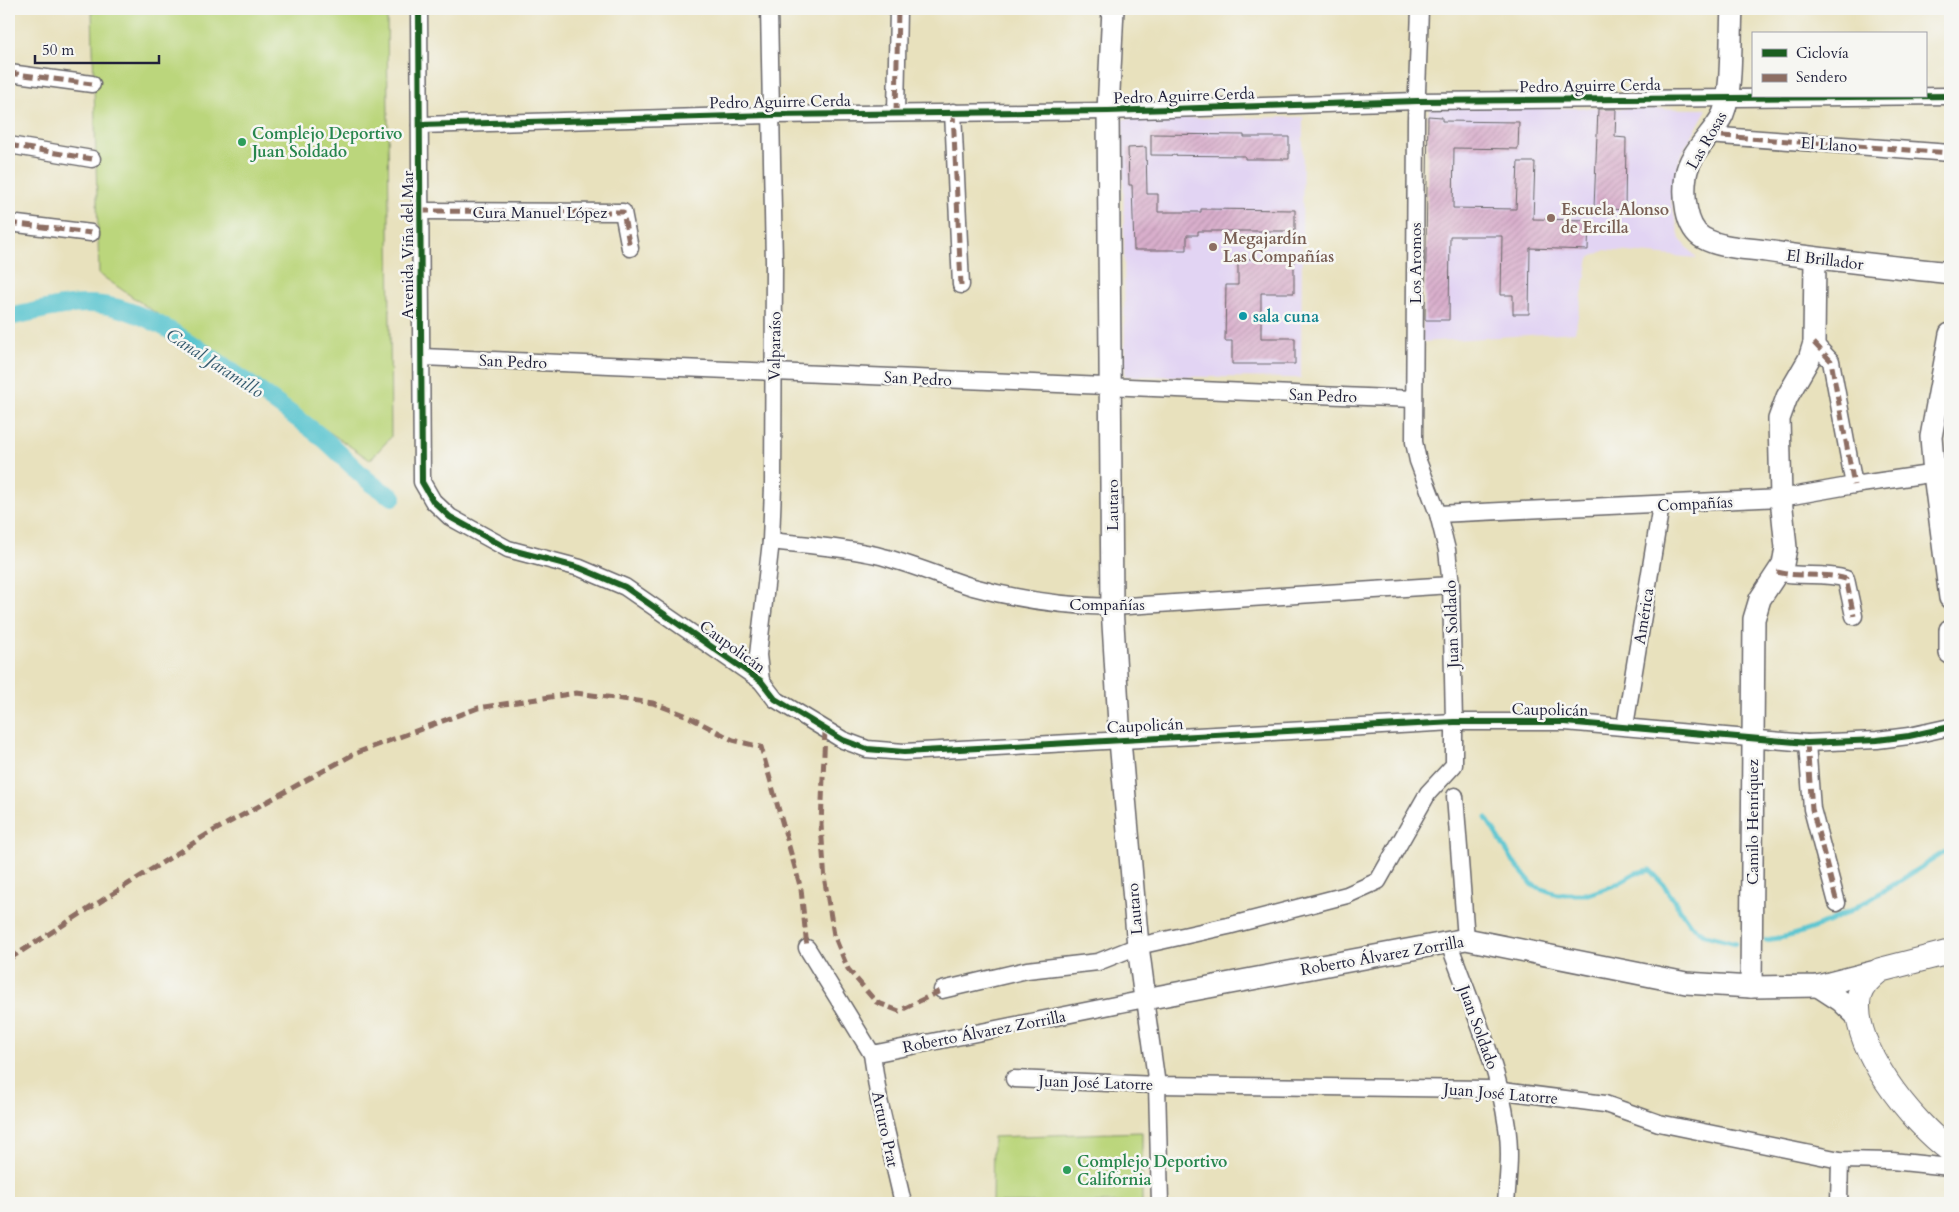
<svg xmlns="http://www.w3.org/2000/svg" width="1959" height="1212" font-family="Cardo,serif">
<defs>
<pattern id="building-hatch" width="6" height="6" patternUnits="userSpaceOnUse" patternTransform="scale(1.25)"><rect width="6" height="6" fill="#d9afcc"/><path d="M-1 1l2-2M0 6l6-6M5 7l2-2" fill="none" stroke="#ba96b0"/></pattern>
</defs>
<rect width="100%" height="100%" fill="#f6f6f2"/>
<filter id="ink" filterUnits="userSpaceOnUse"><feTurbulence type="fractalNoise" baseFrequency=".02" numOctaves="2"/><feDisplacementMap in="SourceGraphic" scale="10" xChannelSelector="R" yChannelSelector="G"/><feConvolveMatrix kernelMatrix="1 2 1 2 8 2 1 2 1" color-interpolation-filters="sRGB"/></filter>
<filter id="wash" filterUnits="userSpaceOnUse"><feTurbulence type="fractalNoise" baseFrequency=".0096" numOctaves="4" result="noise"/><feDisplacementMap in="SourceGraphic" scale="20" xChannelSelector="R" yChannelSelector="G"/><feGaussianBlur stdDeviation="1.12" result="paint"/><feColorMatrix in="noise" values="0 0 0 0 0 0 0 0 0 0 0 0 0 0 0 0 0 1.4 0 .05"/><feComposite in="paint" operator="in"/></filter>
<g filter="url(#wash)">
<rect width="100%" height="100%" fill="#e8e1bd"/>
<!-- built -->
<g fill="#e2d4f3">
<polygon points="1430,107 1707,109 1680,157 1671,200 1680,239 1697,258 1605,250 1589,258 1575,332 1422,342 1427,236 1428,116"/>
<polygon points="1303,117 1301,378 1125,376 1123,119"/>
</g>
<!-- grass -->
<g fill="#bbd67b" stroke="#6e7c5b">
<polygon points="92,9 387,9 391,437 370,460 99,274"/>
<polygon points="1142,1132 1142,1203 992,1203 993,1137"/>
</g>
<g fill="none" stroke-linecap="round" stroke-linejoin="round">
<!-- stream -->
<g stroke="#58c4cf" stroke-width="5">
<polyline points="1486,818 1515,864 1534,886 1557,894 1589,894 1615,885 1636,873 1650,870 1663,884 1689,923 1705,935 1736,943"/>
<path d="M1766 940C1832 933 1894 882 1950 849"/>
</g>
<!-- canal -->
<path stroke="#58c4cf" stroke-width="18" d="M9 317C39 311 71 301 102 305 150 311 196 347 235 374 265 395 295 416 324 439 347 459 365 483 393 497"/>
</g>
<g id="blocks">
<!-- building -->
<g fill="url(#building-hatch)">
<polygon points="1598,109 1616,109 1615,137 1626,138 1625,210 1594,208"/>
<polygon points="1428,116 1442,117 1442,121 1519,122 1518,149 1454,148 1453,208 1516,209 1518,162 1535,162 1533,219 1589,220 1588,250 1530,248 1529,314 1513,314 1513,295 1501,295 1502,236 1450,236 1449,320 1425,320"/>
<polygon points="1151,134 1244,135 1244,137 1289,137 1289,159 1245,159 1245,156 1151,155"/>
<polygon points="1146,147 1147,194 1158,194 1158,212 1201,212 1201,209 1295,210 1295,231 1198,231 1198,235 1187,235 1187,250 1134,250 1132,185 1129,185 1128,148"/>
<polygon points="1238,259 1294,259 1294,293 1261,293 1261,338 1295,338 1295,364 1232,364 1232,341 1225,341 1226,285 1238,285"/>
</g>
</g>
</g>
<g filter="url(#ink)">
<use href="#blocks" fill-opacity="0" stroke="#676568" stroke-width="1"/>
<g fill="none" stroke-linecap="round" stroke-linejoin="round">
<defs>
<g id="minor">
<polyline points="419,9 422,482 433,501 450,517 508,549 580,568 625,587 761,681 775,699 843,740 867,749 904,752 1454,722 1565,722 1807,743 1877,740 1909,736 1950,727"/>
<polyline points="9,73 92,84"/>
<polyline points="953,112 961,285"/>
<polyline points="896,113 898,9"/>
<polyline points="420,125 772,115 1108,111 1417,101 1950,96"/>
<polyline points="1707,135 1950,153"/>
<polyline points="9,145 92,159"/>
<polyline points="420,211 623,212 630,248"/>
<polyline points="9,223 91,233"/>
<polyline points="1814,343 1831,361 1854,485"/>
<polyline points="422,357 1414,399"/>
<polyline points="1438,514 1781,498 1854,485 1950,471"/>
<path d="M771 541C806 545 841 547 876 555 909 563 941 577 973 587 1019 600 1065 606 1112 607L1451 585"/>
<path d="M1777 572C1800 578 1824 572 1846 579L1854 616"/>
<polyline points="761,681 758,655 771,541 773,487 774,262 769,9"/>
<polyline points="1625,726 1661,505"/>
<polyline points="1807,743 1812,809 1837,903"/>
<polyline points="1455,796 1466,939"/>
<path d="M1448 941C1469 999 1499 1066 1507 1127 1511 1152 1508 1178 1506 1203"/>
<polyline points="807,948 872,1054 879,1100 903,1203"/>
<polyline points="942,990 1027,970 1098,962 1138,946 1228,926 1347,895 1378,881 1428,793 1454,765 1454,722 1451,585 1447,550 1438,514 1418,461 1414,442 1416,119 1420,9"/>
<polyline points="872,1054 1145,999 1157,1085 1160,1203"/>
<polyline points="1014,1079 1157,1085 1487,1089 1605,1104 1659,1123 1840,1160 1892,1161 1950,1167"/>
<polyline points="1839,1203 1840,1160"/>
</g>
<g id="tertiary">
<polyline points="1113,9 1108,111 1112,607 1120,740 1138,946 1145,999 1466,939 1686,983 1751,987 1818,986 1880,970"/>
<path d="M1732 9C1730 37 1733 90 1723 114 1713 135 1690 151 1686 175 1683 194 1685 228 1703 238 1721 248 1746 248 1766 251 1827 260 1889 266 1950 273"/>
<polyline points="1950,334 1931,437 1934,474 1950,598"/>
<polyline points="1950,630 1950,653"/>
<polyline points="1818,986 1841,1001 1858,1017"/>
<polyline points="1751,987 1754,619 1760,599 1783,564 1786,548 1781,498 1779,419 1787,397 1809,359 1814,343 1815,258"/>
</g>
<path id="secondary" d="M1950 952 1880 970C1871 977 1862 985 1859 996 1849 1046 1913 1123 1950 1150"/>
</defs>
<!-- minor casing -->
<use href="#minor" stroke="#676568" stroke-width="19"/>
<!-- tertiary casing -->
<use href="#tertiary" stroke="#676568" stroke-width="24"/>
<!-- secondary casing -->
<use href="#secondary" stroke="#676568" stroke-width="26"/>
<!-- minor -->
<use href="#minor" stroke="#fff" stroke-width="16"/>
<!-- tertiary -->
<use href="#tertiary" stroke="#fff" stroke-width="21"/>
<!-- secondary -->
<use href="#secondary" stroke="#fff" stroke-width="24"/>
<!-- quiet -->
<g stroke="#8d6e63" stroke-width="5" stroke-dasharray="10 5" stroke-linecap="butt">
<polyline points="9,73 92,84"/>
<polyline points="953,112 961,285"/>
<polyline points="896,113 898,9"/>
<polyline points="1707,135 1950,153"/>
<polyline points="9,145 92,159"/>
<polyline points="420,211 623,212 630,248"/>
<polyline points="9,223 91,233"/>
<polyline points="1814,343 1831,361 1854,485"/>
<path d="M1777 572C1800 578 1824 572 1846 579L1854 616"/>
<polyline points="825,731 821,825 825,882 834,935 848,969 876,1002 899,1011 942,990"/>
<polyline points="1807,743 1812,809 1837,903"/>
<polyline points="9,959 206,835 356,753 478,708 576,693 653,703 685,715 733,740 761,747 801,889 807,948"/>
</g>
<defs>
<g id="cycleway">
<polyline points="419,9 422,482 433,501 450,517 508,549 580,568 625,587 761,681 775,699 843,740 867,749 904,752 1454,722 1565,722 1807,743 1877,740 1909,736 1950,727"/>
<polyline points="420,125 772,115 1108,111 1417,101 1950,96"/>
</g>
</defs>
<!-- cycleway casing -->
<use href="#cycleway" stroke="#f6f6f2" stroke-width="9"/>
<!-- cycleway -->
<use href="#cycleway" stroke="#1b5e20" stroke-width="6"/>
</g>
</g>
<!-- markers -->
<g fill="#2e9e5b" stroke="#f6f6f2" stroke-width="2">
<circle cx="242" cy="142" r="5"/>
<circle cx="1067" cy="1170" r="5"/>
</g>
<g fill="#8d6e63" stroke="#f6f6f2" stroke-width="2">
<circle cx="1551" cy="218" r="5"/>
<circle cx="1213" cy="247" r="5"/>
</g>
<circle fill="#0f9aa8" stroke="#f6f6f2" stroke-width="2" cx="1243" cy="316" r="5"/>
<g text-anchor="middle" stroke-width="5" stroke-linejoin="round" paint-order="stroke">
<!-- street labels -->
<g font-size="16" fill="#22223b" stroke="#f6f6f2">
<text transform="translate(1590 85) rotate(-1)" y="6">Pedro Aguirre Cerda</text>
<text transform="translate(1184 95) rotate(-2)" y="6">Pedro Aguirre Cerda</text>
<text transform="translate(780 101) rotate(-1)" y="6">Pedro Aguirre Cerda</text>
<text transform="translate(1706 140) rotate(-60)" y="6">Las Rosas</text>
<text transform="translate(1829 144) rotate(4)" y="6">El Llano</text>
<text x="540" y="218">Cura Manuel López</text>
<text transform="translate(407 245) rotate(-90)" y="6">Avenida Viña del Mar</text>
<text transform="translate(1825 259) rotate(7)" y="6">El Brillador</text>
<text transform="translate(1415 263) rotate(-90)" y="6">Los Aromos</text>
<text transform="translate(774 346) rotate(-89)" y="6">Valparaíso</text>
<text transform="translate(513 361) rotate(2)" y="6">San Pedro</text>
<text transform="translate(918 378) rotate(3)" y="6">San Pedro</text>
<text transform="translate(1323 395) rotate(2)" y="6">San Pedro</text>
<text transform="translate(1695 503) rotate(-3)" y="6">Compañías</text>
<text transform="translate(1112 505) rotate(-90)" y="6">Lautaro</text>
<text x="1107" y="610">Compañías</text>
<text transform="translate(1643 616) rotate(-81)" y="6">América</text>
<text transform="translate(1451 624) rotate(-92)" y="6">Juan Soldado</text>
<text transform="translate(733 646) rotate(36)" y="6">Caupolicán</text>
<text transform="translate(1550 709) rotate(1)" y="6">Caupolicán</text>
<text transform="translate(1145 725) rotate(-3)" y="6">Caupolicán</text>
<text transform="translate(1752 822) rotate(-90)" y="6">Camilo Henríquez</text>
<text transform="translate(1134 909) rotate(-95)" y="6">Lautaro</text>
<text transform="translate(1382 955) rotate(-10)" y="6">Roberto Álvarez Zorrilla</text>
<text transform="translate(1479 1027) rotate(70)" y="6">Juan Soldado</text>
<text transform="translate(984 1031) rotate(-11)" y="6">Roberto Álvarez Zorrilla</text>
<text transform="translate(1096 1082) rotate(2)" y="6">Juan José Latorre</text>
<text transform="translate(1501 1093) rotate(5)" y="6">Juan José Latorre</text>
<text transform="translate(886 1129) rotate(78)" y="6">Arturo Prat</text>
</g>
<!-- leisure labels -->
<g font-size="16" font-weight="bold" fill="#27864d" stroke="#f6f6f2" text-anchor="start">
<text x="252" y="139">Complejo Deportivo<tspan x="252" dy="18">Juan Soldado</tspan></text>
<text x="1077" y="1167">Complejo Deportivo<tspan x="1077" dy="18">California</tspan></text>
</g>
<!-- education labels -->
<g font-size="16" font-weight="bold" fill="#785e54" stroke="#f6f6f2" text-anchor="start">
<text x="1561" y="215">Escuela Alonso<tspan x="1561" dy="18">de Ercilla</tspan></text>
<text x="1223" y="244">Megajardín<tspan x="1223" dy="18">Las Compañías</tspan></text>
</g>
<!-- culture labels -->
<g font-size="16" font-weight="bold" fill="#0d838f" stroke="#f6f6f2" text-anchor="start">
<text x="1253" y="322">sala cuna</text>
</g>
<!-- water labels -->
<g font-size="18" font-style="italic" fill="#355b6f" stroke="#f6f6f2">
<text transform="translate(215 363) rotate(33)" y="6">Canal Jaramillo</text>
</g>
</g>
<!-- margin -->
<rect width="1959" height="1212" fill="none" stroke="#f6f6f2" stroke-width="30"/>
<!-- legend -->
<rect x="1752" y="32" width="175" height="65" fill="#f6f6f2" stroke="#a1a1a9"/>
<rect x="1762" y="49" width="25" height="8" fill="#1b5e20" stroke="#a1a1a9"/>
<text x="1796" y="58" font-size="15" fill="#22223b">Ciclovía</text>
<rect x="1762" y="74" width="25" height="8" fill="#8d6e63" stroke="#a1a1a9"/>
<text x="1796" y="82" font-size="15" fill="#22223b">Sendero</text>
<!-- scale -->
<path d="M35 55v8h124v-8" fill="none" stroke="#22223b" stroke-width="2.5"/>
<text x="42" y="55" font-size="15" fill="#22223b" stroke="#f6f6f2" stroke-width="4" paint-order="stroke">50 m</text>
</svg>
